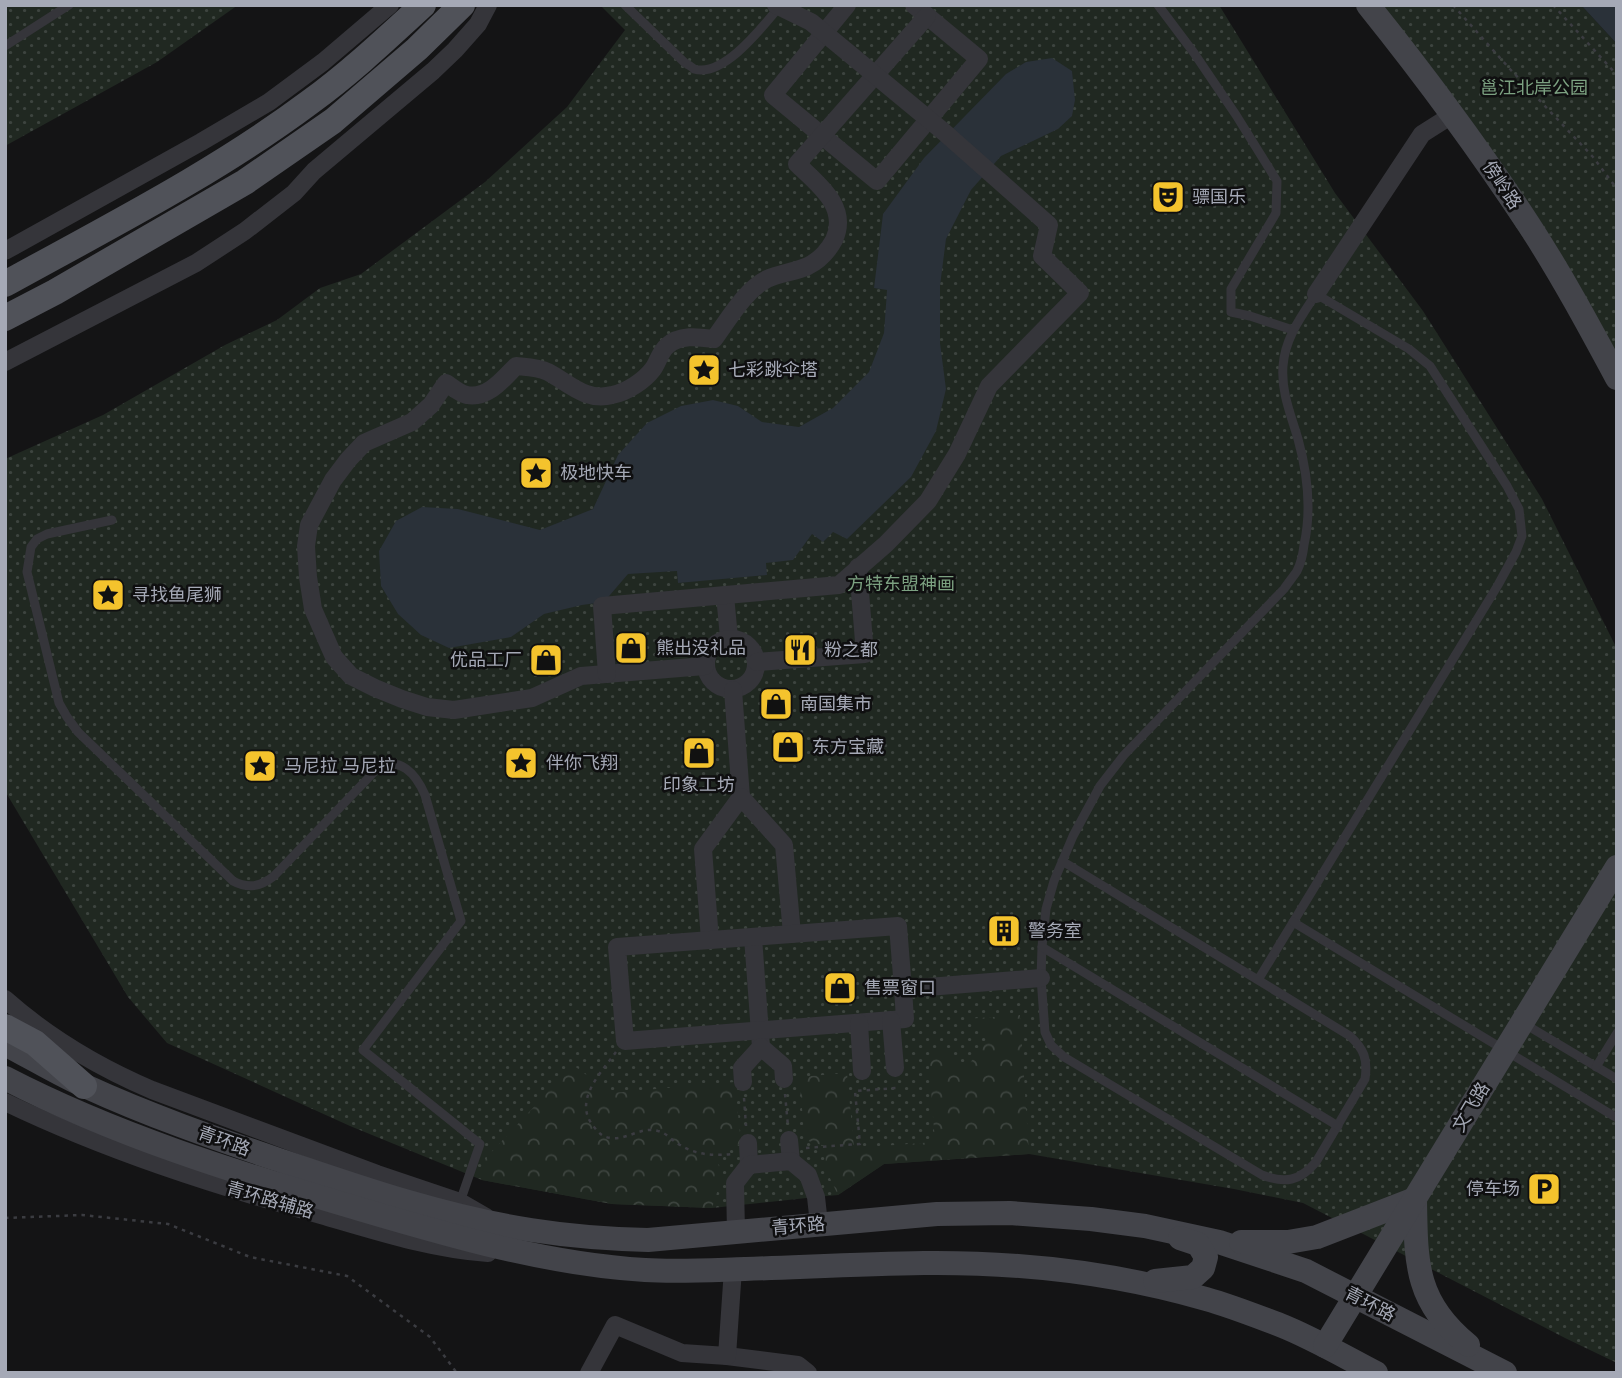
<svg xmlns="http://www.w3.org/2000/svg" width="1622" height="1378" font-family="Ubuntu,'Noto Sans SC',sans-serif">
<defs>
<pattern id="grass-dots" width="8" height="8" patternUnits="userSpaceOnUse" patternTransform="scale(1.75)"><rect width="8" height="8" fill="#202821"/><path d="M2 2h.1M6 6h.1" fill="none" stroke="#3d443f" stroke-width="1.8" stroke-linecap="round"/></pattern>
<pattern id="forest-crowns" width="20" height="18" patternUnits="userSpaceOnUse" patternTransform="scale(1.75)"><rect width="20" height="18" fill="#202821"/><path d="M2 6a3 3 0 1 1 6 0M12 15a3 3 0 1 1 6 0" fill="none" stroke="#3d443f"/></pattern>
</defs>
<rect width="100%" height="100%" fill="#141415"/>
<!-- grass -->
<g fill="url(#grass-dots)">
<polygon points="5,5 238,5 157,62 5,146"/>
<polygon points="600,5 1219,5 1335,193 1423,311 1542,499 1617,649 1617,1363 1565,1338 1303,1203 1234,1189 1029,1154 884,1164 838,1195 816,1197 712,1208 612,1204 482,1180 350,1126 167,1043 128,997 5,791 5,459 103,415 225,345 277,320 320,288 361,274 485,182 567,107 625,30"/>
<polygon points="1368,5 1581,5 1617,44 1617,378"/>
</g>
<!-- forest -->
<g fill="url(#forest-crowns)">
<polygon points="1020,1015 1029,1154 884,1164 838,1195 826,1170 825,1146 805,1140 799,1077 847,1073 854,1148 935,1142 929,1064 941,1050 965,1069 989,1039 965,1019"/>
<polygon points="573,1065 611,1093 735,1082 741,1144 716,1156 722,1177 712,1208 612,1204 482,1180 484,1160"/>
</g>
<!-- water -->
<g fill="#2a3139">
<polygon points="1581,5 1617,5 1617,44"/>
<polygon points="1052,58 1072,71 1075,100 1072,116 1058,129 1001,156 971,190 946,239 940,286 940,343 946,389 936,431 911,477 847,539 833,532 823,542 812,534 793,560 766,563 767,575 678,583 677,571 628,574 604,602 582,605 544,614 511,637 449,648 421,635 398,614 381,586 379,551 396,521 422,507 458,509 540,530 593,509 618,455 647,423 681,406 713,400 738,406 762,422 799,427 833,408 869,372 884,333 887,290 874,288 883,214 924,158 1006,74 1026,62"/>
</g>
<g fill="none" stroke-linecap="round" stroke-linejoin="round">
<!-- path -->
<g stroke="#3b3c41" stroke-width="2.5" stroke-dasharray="3.5 5" stroke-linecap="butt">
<polyline points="1453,5 1509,68 1593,157 1617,189"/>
<polyline points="1553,5 1617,75"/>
<path d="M616 1052C601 1073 572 1101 594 1127 599 1133 602 1137 611 1138 628 1140 641 1126 658 1131 667 1133 672 1141 680 1145 696 1155 714 1156 732 1154"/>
<polyline points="785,1094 788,1126"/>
<polyline points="744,1098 746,1126"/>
<polyline points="806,1148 860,1144 855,1091 896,1088 896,1085"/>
<polyline points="5,1218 82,1215 168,1224 250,1257 347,1276 430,1337 457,1373"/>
<polyline points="567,1373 574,1372"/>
</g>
<!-- lane -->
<g stroke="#35353a" stroke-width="9">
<path d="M625 5 685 63C686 63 693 68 694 69 724 78 763 26 780 6"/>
<polyline points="1158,5 1194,53 1236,115 1277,181 1276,213 1231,289 1231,312 1250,316 1293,330"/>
<polyline points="5,46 69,5"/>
<path d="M112 520 47 534 37 539 31 547 27 572 59 703 67 717 78 732 233 881C248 889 260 887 274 876L377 769C400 755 416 774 425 795L461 921 363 1050 480 1144 460 1202"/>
<path d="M1062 861 1350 1036C1364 1049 1368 1059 1365 1079L1316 1162C1300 1181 1285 1184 1262 1175L1064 1057 1051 1045 1045 1032 1041 978 1042 947 1046 909 1054 881 1073 836 1100 786 1124 755 1284 589C1288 583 1293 577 1297 571 1301 563 1303 554 1304 545 1312 509 1308 475 1298 439 1291 415 1281 392 1283 366 1285 338 1301 317 1316 294L1409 349 1430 366 1507 486 1519 509 1522 536 1516 552 1498 585 1258 980"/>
<polyline points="1293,922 1617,1118"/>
<polyline points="1042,947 1338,1126"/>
<polyline points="1523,1023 1617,1079"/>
<polyline points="1596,1067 1617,1033"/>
</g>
<!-- street -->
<g stroke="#35353a" stroke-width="18">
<polyline points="847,5 773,95 877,181 979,59 914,5"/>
<polyline points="5,251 201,142 269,102 323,62 390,5"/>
<polyline points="1316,294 1422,134 1452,115"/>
<polyline points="5,362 196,263 245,231 294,193 314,171 433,71 455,50 478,24 488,5"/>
<polyline points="725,595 729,638"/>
<circle cx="731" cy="664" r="25"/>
<polyline points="757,662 865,654 858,567"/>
<path d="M705 666 581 676 532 698 454 710 427 707 402 699 375 688 351 676 334 657 313 609 308 577 306 546 309 525 333 480 348 460 364 443 412 422 431 405 446 383C452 387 460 394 467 395 488 399 503 379 516 366 527 367 538 367 548 372 569 383 586 402 612 395 627 392 644 381 653 369 658 362 660 352 667 346 680 334 699 337 714 339 729 319 744 291 767 279 779 273 795 272 808 266 820 260 828 251 834 240 849 207 819 185 797 164L927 16"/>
<polyline points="607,674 602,606 839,585 886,544 928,501 957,454 989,386 1080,293 1042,256 1049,225 944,132 811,22 776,5"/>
<polyline points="733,690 741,797"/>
<polyline points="753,937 761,1047"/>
<polyline points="710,940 703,849 741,797 784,845 792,934"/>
<polyline points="903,989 905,1019 625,1041 617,947 898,926 903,989 1041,978"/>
<path d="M5 999C49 1038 98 1067 152 1090L377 1174 460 1202 486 1217"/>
<polyline points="891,1020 895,1068"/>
<polyline points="859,1023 862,1071"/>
<polyline points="743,1082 742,1068 761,1047 783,1066 784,1079"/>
<path d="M5 1102C107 1151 213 1185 321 1215 376 1231 431 1249 488 1253"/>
<polyline points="789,1140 791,1161"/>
<polyline points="748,1143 749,1165"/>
<polyline points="736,1232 735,1183 749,1165 791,1161 808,1175 816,1197 819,1224"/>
<polyline points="727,1356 798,1365 808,1373"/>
<polyline points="589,1373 615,1325 682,1353 727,1356 733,1269"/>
</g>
<!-- secondary -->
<g stroke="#43444a" stroke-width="24">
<path d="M1368 5C1425 76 1479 149 1529 225 1561 274 1589 326 1617 378"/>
<path d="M5 1044C32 1058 58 1074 85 1086 148 1115 214 1138 279 1160 361 1188 445 1217 531 1230 569 1236 608 1239 648 1240L937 1214 1010 1213 1091 1219 1145 1226 1219 1242 1306 1271 1505 1373"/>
<path d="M5 1078C115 1135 234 1172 353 1207 448 1235 545 1264 645 1270 678 1272 712 1270 745 1269 805 1267 864 1264 924 1263 1018 1262 1116 1273 1206 1299 1231 1306 1256 1316 1280 1325 1313 1338 1345 1357 1376 1373"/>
<path d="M1415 1199C1416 1263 1415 1302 1468 1345"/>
<polyline points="1241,1242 1288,1242 1317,1237 1415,1199"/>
<polyline points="1155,1281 1193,1277 1203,1268 1206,1257 1198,1244 1180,1238"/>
<polyline points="1325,1346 1617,867"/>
</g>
<!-- primary -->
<g stroke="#505259" stroke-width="26">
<path d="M5 284C108 227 215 173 310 102 350 73 386 39 423 5"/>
<polyline points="5,318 55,292 245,182 333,121 417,49 462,5"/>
<polyline points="5,1027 35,1043 84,1086"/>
</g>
</g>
<!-- icons -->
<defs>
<symbol id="theatre-square" viewBox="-11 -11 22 22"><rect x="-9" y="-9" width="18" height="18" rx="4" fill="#f4c32d" stroke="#0f0f10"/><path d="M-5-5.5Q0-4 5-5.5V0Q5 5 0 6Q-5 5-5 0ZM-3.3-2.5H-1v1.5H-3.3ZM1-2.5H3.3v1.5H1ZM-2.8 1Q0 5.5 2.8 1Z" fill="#111"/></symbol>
<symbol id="sight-square" viewBox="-11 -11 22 22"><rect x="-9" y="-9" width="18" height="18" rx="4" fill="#f4c32d" stroke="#0f0f10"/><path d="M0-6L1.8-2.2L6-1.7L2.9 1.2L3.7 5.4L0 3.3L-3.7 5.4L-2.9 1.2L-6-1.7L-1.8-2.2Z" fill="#111"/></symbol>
<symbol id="shop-square" viewBox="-11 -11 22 22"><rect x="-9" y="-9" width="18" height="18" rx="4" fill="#f4c32d" stroke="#0f0f10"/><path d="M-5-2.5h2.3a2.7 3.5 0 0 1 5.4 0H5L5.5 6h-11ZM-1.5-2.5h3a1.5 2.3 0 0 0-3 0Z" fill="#111"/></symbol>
<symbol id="restaurant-square" viewBox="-11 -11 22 22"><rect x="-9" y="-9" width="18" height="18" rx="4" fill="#f4c32d" stroke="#0f0f10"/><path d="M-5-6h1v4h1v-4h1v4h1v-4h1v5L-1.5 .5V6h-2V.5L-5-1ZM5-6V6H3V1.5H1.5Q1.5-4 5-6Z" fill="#111"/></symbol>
<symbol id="building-square" viewBox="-11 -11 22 22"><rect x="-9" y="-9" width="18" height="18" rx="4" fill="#f4c32d" stroke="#0f0f10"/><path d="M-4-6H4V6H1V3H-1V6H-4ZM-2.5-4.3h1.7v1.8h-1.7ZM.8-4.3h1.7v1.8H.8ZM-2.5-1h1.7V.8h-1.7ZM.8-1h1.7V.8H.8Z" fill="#111"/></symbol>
<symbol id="parking-square" viewBox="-11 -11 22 22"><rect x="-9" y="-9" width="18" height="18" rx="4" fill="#f4c32d" stroke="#0f0f10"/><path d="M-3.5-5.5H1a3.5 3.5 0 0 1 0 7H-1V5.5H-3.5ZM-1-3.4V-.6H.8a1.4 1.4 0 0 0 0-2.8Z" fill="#111"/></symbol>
</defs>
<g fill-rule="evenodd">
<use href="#theatre-square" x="1149" y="178" width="38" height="38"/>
<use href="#sight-square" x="685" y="351" width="38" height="38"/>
<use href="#sight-square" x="517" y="454" width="38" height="38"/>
<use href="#sight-square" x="89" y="576" width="38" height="38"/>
<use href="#shop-square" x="612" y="629" width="38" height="38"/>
<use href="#restaurant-square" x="781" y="631" width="38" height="38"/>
<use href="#shop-square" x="527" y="641" width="38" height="38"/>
<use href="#shop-square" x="757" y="685" width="38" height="38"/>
<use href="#shop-square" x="769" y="728" width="38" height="38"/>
<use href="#shop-square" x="680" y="734" width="38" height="38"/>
<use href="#sight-square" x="502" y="744" width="38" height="38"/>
<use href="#sight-square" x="241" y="747" width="38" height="38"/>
<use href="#building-square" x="985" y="912" width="38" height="38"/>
<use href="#shop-square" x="821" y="969" width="38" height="38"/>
<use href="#parking-square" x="1525" y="1170" width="38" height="38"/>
</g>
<g text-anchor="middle" stroke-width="5" stroke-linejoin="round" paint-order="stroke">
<!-- park labels -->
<g font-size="18" fill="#7ca181" stroke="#0f0f10">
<text x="1534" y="94">邕江北岸公园</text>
<text x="901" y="590">方特东盟神画</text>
</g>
<!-- street labels -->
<g font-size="18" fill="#a5a9b6" stroke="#0f0f10">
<text transform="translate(1502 185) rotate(56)" y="6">傍岭路</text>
<text transform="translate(1471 1107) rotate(-59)" y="6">文飞路</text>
<text transform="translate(224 1141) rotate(20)" y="6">青环路</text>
<text transform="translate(270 1200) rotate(16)" y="6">青环路辅路</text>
<text transform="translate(798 1226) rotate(-5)" y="6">青环路</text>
<text transform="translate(1370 1304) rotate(27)" y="6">青环路</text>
</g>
<!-- poi labels -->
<g font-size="18" fill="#a5a9b6" stroke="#0f0f10" text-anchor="start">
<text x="1192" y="203">骠国乐</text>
<text x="728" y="376">七彩跳伞塔</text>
<text x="560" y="479">极地快车</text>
<text x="132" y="601">寻找鱼尾狮</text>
<text x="656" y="654">熊出没礼品</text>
<text x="824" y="656">粉之都</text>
<text x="522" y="666" text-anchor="end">优品工厂</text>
<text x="800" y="710">南国集市</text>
<text x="812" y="753">东方宝藏</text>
<text x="546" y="769">伴你飞翔</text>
<text x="284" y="772">马尼拉 马尼拉</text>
<text x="699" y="791" text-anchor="middle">印象工坊</text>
<text x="1028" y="937">警务室</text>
<text x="864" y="994">售票窗口</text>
<text x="1520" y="1195" text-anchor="end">停车场</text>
</g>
</g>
<!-- border -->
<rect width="1622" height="1378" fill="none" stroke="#a5a9b6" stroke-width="14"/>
</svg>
